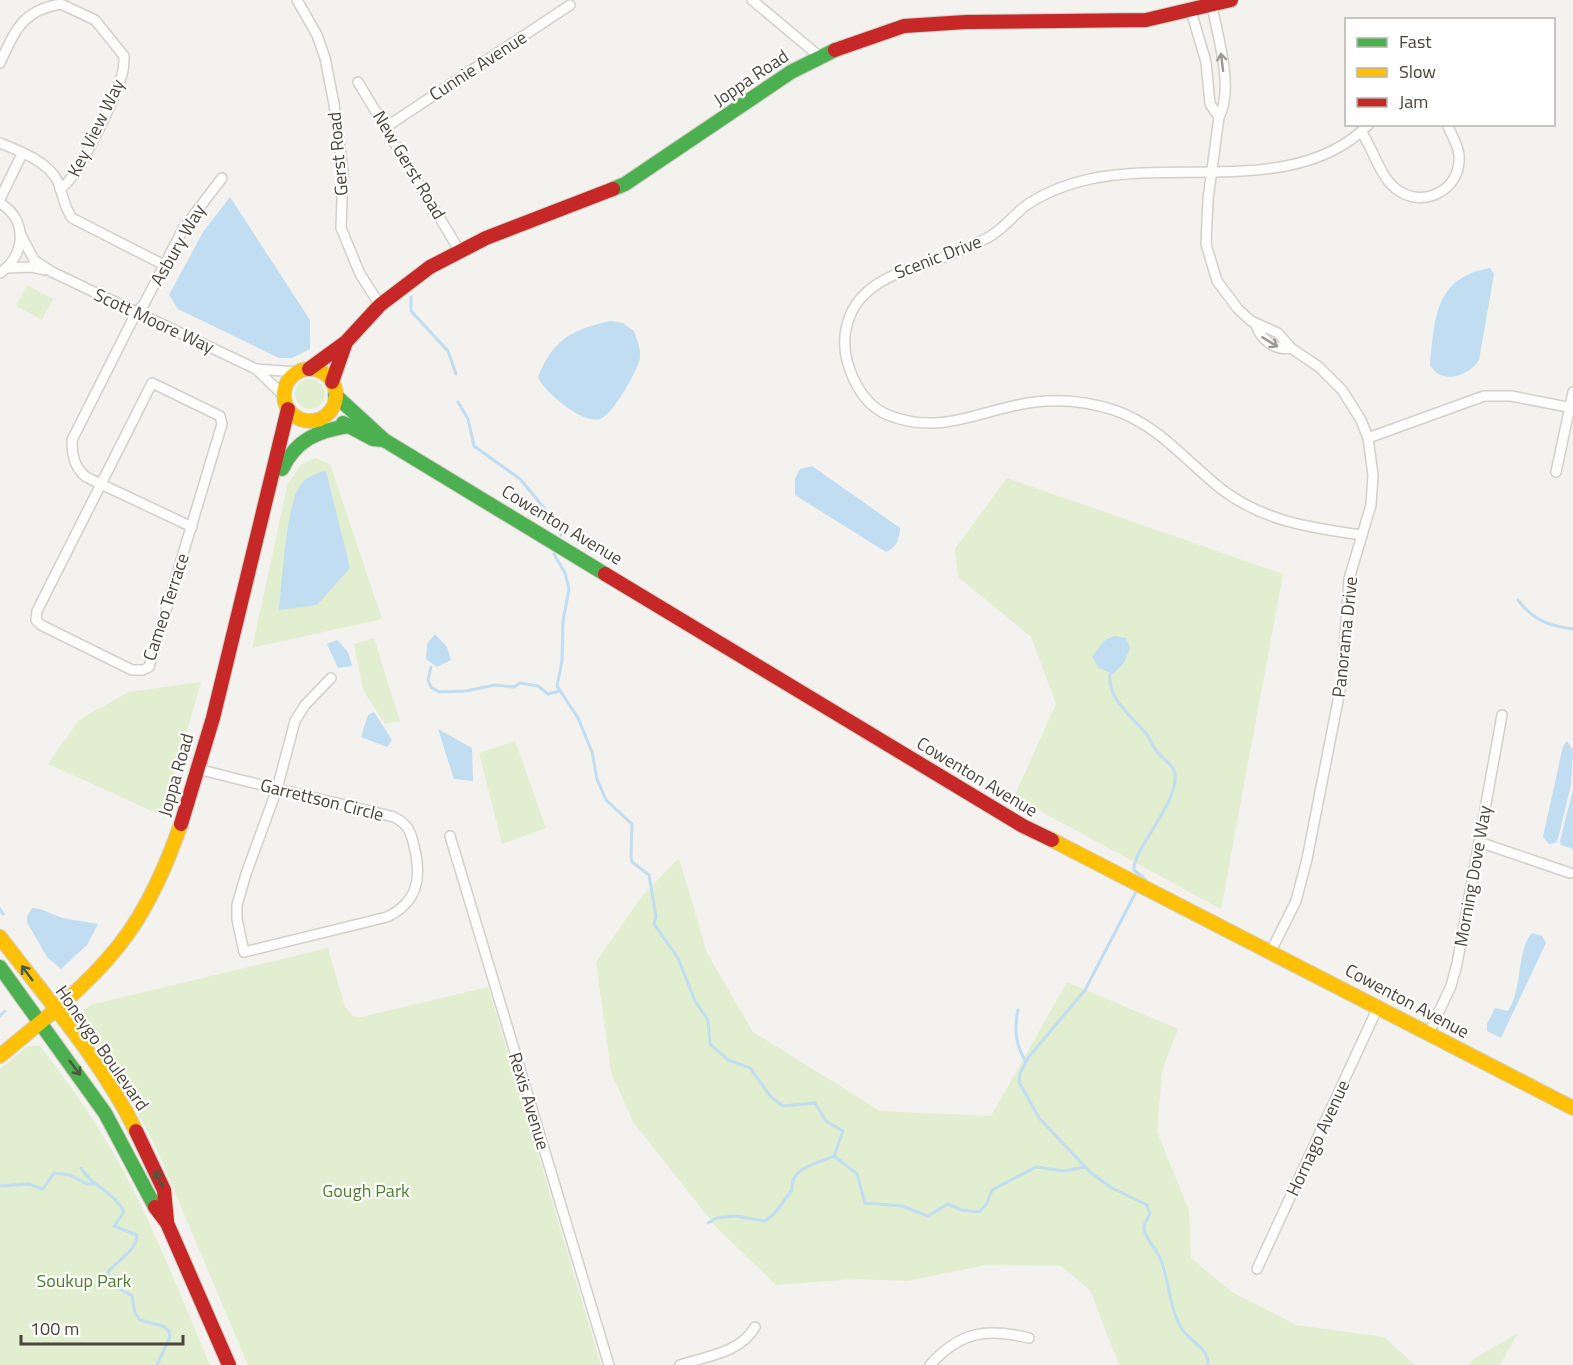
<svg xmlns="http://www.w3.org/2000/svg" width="1573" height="1365" font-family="'Titillium Web',sans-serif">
<rect width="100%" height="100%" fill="#f4f2ee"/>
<!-- green -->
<g fill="#e1eecf">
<polygon points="27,285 53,299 42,320 16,306"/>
<circle cx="310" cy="394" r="15"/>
<polygon points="315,458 330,464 382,619 252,648 288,483 302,464"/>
<polygon points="1007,478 1283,574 1221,909 1014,797 1056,704 1031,637 958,577 955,549"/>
<polygon points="374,638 400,721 385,724 363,690 354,644"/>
<polygon points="201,682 163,816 48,764 79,720 98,709 129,692"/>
<polygon points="515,741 546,828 502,844 479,753"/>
<polygon points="679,858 707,953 753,1032 880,1111 991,1116 1067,982 1178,1029 1162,1071 1157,1132 1189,1210 1191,1258 1232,1292 1296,1325 1384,1337 1415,1365 1119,1365 1090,1290 1061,1266 986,1265 907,1281 854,1279 776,1285 717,1228 633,1122 611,1072 596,962 642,896"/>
<polygon points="328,948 345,1007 353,1016 361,1017 488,987 601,1365 248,1365 154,1143 120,1081 77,1018 90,1005"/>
<path d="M28 1046H40C72 1087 102 1130 126 1176 158 1237 183 1302 210 1365H0V1069Z"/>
<polygon points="1518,1333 1500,1365 1468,1365 1475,1358"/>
</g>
<!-- water -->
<g fill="#c0ddf1">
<polygon points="230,197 310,320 310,349 292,358 279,358 178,309 169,295 203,232"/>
<path d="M1490 268 1494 274 1479 360C1468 377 1441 385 1430 365 1435 318 1434 278 1490 268Z"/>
<path d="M611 321 623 323 634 331C637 339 641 349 640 358 638 370 612 416 600 419 582 424 545 393 538 377 553 339 573 329 611 321Z"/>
<path d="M812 466 900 528C899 540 897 547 886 552L795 495V479L800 469Z"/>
<path d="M326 471 350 568 317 605 279 610C282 584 286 500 302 483 308 476 318 473 326 471Z"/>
<polygon points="435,634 447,647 451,660 437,667 426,659 427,644"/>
<polygon points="1114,636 1126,638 1130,648 1124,663 1113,674 1099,668 1092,657 1104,641"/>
<polygon points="337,640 348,652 352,666 338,668 327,644"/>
<polygon points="374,712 392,740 387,747 361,737 368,715"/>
<polygon points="438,729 472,748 473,781 454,779"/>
<polygon points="1567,741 1573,750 1571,785 1559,835 1556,843 1549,844 1543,837 1563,746"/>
<polygon points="1573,789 1573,849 1561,845 1560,841"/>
<polygon points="32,908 40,909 62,918 98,924 87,945 61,969 47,957 27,922 27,917"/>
<path d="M1532 933 1542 936 1546 943 1501 1038 1487 1031V1024L1495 1008 1508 1011C1523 989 1516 951 1532 933Z"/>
</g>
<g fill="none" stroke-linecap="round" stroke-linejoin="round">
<!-- stream -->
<g stroke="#c0ddf1" stroke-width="3">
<polyline points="411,297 411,311 448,351 456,374"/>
<polyline points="458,402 468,419 474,446 520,479 560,527 563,531 561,535"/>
<path d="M554 554 565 573 569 589 563 621 562 661 557 686 578 718 592 752 597 779 606 800 632 824 631 857 632 862 649 875 656 916 654 924 678 958 695 1001 708 1020 710 1044 728 1060 750 1068 771 1097 783 1106 815 1103 826 1121 843 1131 834 1156C817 1164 790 1167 792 1190L775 1213 765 1221 735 1216 717 1218 708 1223"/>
<path d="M1518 600C1533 620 1549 626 1573 629"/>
<polyline points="431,667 428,680 431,687 439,692 466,691 495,685 514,687 520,683 538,686 548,694 559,691"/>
<path d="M1110 674C1107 697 1129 714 1143 730 1150 736 1152 747 1158 753 1164 760 1173 764 1175 774 1179 803 1132 850 1134 870L1146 880"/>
<path d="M1136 892 1085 990 1028 1058 1020 1074 1019 1082 1039 1118 1091 1173 1112 1188 1147 1205 1150 1213C1148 1219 1143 1223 1144 1230 1147 1240 1156 1249 1160 1258 1170 1281 1169 1309 1182 1329 1190 1342 1209 1348 1208 1365"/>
<polyline points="0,909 3,914"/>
<path d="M1018 1010C1014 1029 1015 1044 1026 1062"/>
<polyline points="0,1016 5,1011"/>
<polyline points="834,1156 857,1174 865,1203 902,1206 928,1216 948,1204 962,1210 979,1212 986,1205 992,1190 1036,1167 1064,1171 1085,1167"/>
<path d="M81 1168C92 1187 114 1191 124 1212L114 1226 137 1235C137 1250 118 1260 108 1272 109 1288 121 1288 132 1296L135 1313 140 1320 163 1326 169 1331 170 1337 157 1365"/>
<polyline points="0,1186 29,1184 43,1189 54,1173 70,1175 87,1184 93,1184"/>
</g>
<defs>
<g id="street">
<polyline points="297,0 317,35 325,58 334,104 343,171 341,228 360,274 380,305"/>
<polyline points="752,0 819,56"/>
<path d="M1212 6C1218 37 1234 90 1219 117L1208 199 1206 244 1217 281 1238 309 1251 321 1278 333 1291 348 1319 367 1342 390 1361 420 1368 438 1373 475 1371 505 1349 579 1342 680 1307 859 1296 901 1271 951"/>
<polyline points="1191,11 1206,62 1210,104 1219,117"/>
<path d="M0 63C15 31 22 10 61 4L95 20 124 56C124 62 124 69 122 74 117 95 77 180 60 189"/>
<polyline points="358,82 459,250"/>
<polyline points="386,127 570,5"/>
<path d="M1362 133C1373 149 1380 176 1395 188 1421 210 1462 191 1459 155 1458 145 1451 134 1447 124"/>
<path d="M0 143C20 151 49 162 58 182 63 195 64 207 72 218L164 265"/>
<polyline points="0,199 22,154"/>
<path d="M0 203C28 220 26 255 0 273"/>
<polyline points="21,235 34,260 52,272 256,369 284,396"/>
<polyline points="6,268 32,267 44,270"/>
<path d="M1256 325C1261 340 1275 351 1291 348"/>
<polyline points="256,369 297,372"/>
<polygon points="152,383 220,416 222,424 149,667 143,670 132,670 41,625 36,620 37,611"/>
<polyline points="1368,438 1484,396 1511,396 1573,408"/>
<polyline points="1556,472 1573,392"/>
<path d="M192 527 86 477C74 467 72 455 72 440L136 313 144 304 183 229 222 178"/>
<path d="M1362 535C1311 528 1262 521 1220 488 1185 460 1158 425 1114 410 1089 402 1061 399 1036 402 982 408 943 437 888 415 858 403 840 359 846 329 855 283 900 272 937 260 953 254 971 246 987 238 1001 231 1012 217 1024 207 1043 193 1068 184 1090 179 1178 160 1300 196 1369 124"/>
<path d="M198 769C263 786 328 801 394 817 408 824 411 832 414 846 422 878 418 902 387 917L244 952 237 919V905L246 874 277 789 295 721 305 705 331 678"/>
<polyline points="450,836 609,1365"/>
<polyline points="1479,842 1570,873"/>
<polyline points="1429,1033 1451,986 1457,964 1502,715"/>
<polyline points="1257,1269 1378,1007"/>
<path d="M680 1365C707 1356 740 1353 755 1327"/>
<path d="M930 1365C960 1331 987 1328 1029 1338"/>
</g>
<g id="fast">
<polyline points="613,189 625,184 791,72 835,50"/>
<polyline points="335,395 384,440 605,574"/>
<polyline points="343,423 373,439 384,440"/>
<path d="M282 469C296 440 317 431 348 426"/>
<polyline points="0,967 105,1113 155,1207"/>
</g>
<g id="slow">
<circle cx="310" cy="395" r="26"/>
<polyline points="1052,840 1573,1108"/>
<path d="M0 937C47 999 102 1061 136 1131"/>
<path d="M0 1056C45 1018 95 981 129 932 152 899 168 861 181 824"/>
</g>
<g id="jam">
<polyline points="835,50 904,26 966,22 1146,20 1231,0"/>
<polyline points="309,369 346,342 380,305 430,267 486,238 613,189"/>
<polyline points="332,382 346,342"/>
<polyline points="605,574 1023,826 1052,840"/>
<polyline points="181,824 213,718 288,409"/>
<polyline points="136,1131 164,1190 167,1221"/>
<polyline points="155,1207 167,1223 229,1365"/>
</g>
</defs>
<!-- street casing -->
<use href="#street" stroke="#d2d0cb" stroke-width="12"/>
<!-- fast casing -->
<use href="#fast" stroke="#d3cfc5" stroke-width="16"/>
<!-- slow casing -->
<use href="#slow" stroke="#d3cfc5" stroke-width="16"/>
<!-- jam casing -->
<use href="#jam" stroke="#d3cfc5" stroke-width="16"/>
<!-- street -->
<use href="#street" stroke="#fdfdfc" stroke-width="9"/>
<!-- fast -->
<use href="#fast" stroke="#4caf50" stroke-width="14"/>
<!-- slow -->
<use href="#slow" stroke="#ffc107" stroke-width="14"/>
<!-- jam -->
<use href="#jam" stroke="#c62828" stroke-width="14"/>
</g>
<!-- one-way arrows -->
<defs><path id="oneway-shaft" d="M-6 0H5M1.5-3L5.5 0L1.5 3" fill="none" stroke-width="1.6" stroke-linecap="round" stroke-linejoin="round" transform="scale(1.5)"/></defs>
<g stroke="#9b9791">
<use href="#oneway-shaft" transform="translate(1222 62) rotate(-97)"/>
<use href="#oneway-shaft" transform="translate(1270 342) rotate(32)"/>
</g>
<g stroke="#4b593e">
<use href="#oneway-shaft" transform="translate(27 973) rotate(-127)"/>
<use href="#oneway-shaft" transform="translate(75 1068) rotate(53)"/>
<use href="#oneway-shaft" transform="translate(159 1179) rotate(-114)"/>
</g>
<g text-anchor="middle" stroke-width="4.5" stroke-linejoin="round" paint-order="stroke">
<!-- street labels -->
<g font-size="18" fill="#4b4439" stroke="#fff">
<text transform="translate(478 66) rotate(-33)" y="6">Cunnie Avenue</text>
<text transform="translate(751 78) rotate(-34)" y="6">Joppa Road</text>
<text transform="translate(96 128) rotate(-64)" y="6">Key View Way</text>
<text transform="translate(338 154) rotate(-95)" y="6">Gerst Road</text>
<text transform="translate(409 165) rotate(59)" y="6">New Gerst Road</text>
<text transform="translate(178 245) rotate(-60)" y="6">Asbury Way</text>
<text transform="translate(938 257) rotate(-21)" y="6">Scenic Drive</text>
<text transform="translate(154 321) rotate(25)" y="6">Scott Moore Way</text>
<text transform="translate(562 525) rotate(31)" y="6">Cowenton Avenue</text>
<text transform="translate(166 607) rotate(-72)" y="6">Cameo Terrace</text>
<text transform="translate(1345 637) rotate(-84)" y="6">Panorama Drive</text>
<text transform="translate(176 775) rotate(-74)" y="6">Joppa Road</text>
<text transform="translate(977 777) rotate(31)" y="6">Cowenton Avenue</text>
<text transform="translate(322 800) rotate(14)" y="6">Garrettson Circle</text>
<text transform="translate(1473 876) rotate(-80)" y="6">Morning Dove Way</text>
<text transform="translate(1407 1001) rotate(28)" y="6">Cowenton Avenue</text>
<text transform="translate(102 1048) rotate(55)" y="6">Honeygo Boulevard</text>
<text transform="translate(529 1101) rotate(73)" y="6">Rexis Avenue</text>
<text transform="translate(1318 1138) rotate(-65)" y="6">Hornago Avenue</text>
</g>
<!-- park labels -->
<g font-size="18" fill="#4a7f2a" stroke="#fff">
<text x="366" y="1197">Gough Park</text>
<text x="84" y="1287">Soukup Park</text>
</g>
</g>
<!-- legend -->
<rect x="1345" y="18" width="210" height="108" fill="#ffffff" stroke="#b7b4b0" stroke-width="1.5"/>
<rect x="1357" y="38" width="30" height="9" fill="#4caf50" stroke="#b7b4b0" stroke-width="1.5"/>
<text x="1399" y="48" font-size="18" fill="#4b4439">Fast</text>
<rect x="1357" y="68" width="30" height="9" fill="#ffc107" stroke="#b7b4b0" stroke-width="1.5"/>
<text x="1399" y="78" font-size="18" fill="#4b4439">Slow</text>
<rect x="1357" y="98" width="30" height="9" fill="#c62828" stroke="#b7b4b0" stroke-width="1.5"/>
<text x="1399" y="108" font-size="18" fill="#4b4439">Jam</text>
<!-- scale -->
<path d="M21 1335v9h162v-9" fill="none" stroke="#4b4439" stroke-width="3"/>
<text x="30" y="1335" font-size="18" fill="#4b4439" stroke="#ffffff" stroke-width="4.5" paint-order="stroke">100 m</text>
</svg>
